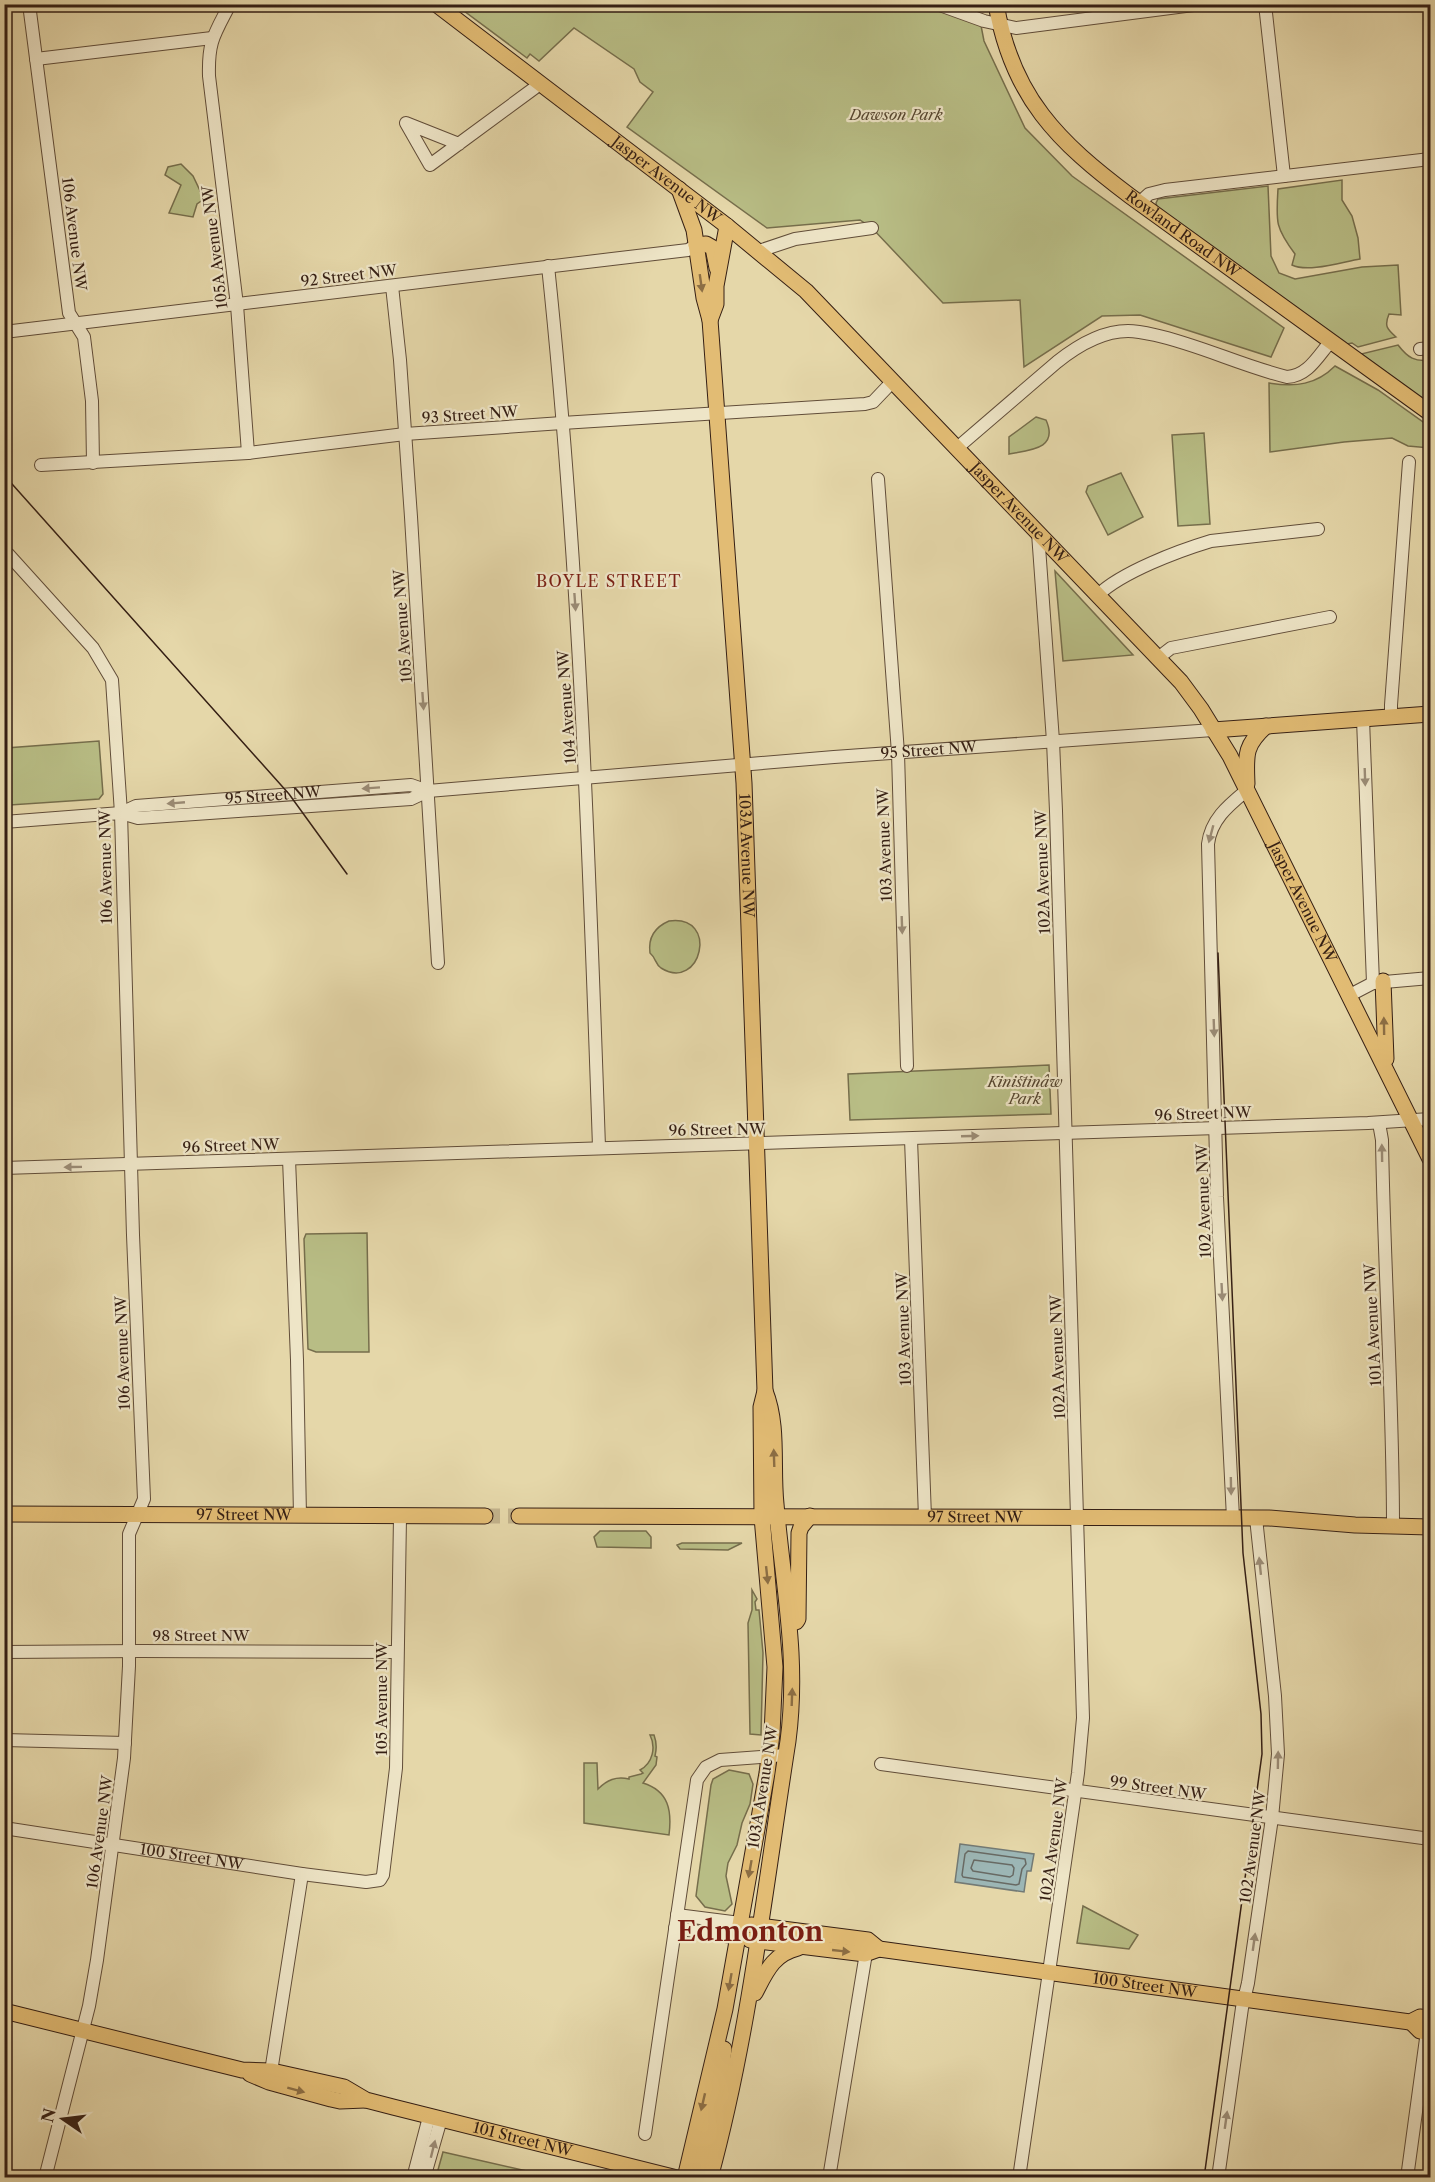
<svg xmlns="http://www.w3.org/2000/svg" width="1435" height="2182" font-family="'Libre Caslon Text',serif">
<rect width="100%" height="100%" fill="#e5d7a9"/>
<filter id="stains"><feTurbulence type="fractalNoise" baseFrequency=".00333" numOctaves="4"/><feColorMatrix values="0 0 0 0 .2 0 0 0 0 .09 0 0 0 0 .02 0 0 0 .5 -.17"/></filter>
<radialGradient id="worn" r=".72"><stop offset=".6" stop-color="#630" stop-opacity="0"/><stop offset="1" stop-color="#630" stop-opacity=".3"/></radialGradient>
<!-- green -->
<g fill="#b8bd85" stroke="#766e4c" stroke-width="1.5">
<polygon points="456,5 977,5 984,41 1025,128 1072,176 1284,328 1271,357 1140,315 1102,316 1024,367 1020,300 943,303 872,228 860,220 767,228 627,127 653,92 640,82 634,69 574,28 539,61 530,54 527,58"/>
<polygon points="181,164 193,176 204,199 197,204 193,217 169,213 181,185 165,175 168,167"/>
<path d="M1342 180V200L1352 216 1358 238 1360 259C1342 262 1308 273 1292 265L1295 254C1275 227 1276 222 1278 189Z"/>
<path d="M1268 186 1271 256 1279 273 1295 279 1362 267 1398 265 1401 315 1389 314C1384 326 1387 329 1396 337L1358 347 1352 343 1347 344 1157 207 1156 203 1158 199Z"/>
<path d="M1398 345C1408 358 1415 362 1430 360V404L1361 354Z"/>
<path d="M1335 366 1378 390 1430 427V448L1408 446 1392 438 1344 442 1270 452 1269 383C1296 387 1316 385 1335 366Z"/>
<path d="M1036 417 1046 420C1059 449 1030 450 1009 454V437Z"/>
<polygon points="1204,433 1210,524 1178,526 1172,435"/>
<polygon points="1121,473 1143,517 1108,535 1086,492 1088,486"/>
<polygon points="1055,571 1133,655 1063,661"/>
<polygon points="99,741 103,794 99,799 10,805 6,748"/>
<path d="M669 921C720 914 701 993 661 968 655 964 656 958 650 953 648 938 655 927 669 921Z"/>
<polygon points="1049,1065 1051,1114 850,1120 848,1074"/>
<polygon points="367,1233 369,1352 316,1352 308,1349 304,1239 306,1234"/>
<polygon points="600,1531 646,1531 651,1537 651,1548 597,1547 594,1537"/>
<polygon points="682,1543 742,1543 728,1550 680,1549 677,1545"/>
<polygon points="752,1590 757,1599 755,1602 756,1610 759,1610 763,1653 761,1735 750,1734 748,1623 752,1610"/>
<path d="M650 1735H654C657 1743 657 1748 655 1756L657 1757 656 1765 643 1783C669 1791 672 1811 669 1835L584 1823V1763H597L598 1789C607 1780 616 1776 629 1779V1777L641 1774 643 1773 640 1770C653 1763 656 1747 650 1735Z"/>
<polygon points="729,1770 749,1774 753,1784 750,1804 742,1823 737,1845 728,1863 726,1876 732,1904 725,1911 705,1907 696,1896 711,1785 713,1779"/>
<polygon points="1083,1906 1138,1935 1129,1949 1077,1943"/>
<polygon points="443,2152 553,2177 436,2177"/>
</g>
<!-- water -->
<polygon fill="#9cb6b5" stroke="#737a75" stroke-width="1.5" points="960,1844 1034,1854 1031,1871 1027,1871 1024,1892 955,1882"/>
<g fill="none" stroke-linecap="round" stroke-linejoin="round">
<!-- shore -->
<g stroke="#686a64" stroke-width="1.5">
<polygon points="968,1851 1025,1859 1026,1864 1022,1869 1019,1884 1016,1885 963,1877 962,1875 965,1854"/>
<polygon points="974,1860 1012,1865 1014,1868 1013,1875 1010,1877 973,1871 971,1868"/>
</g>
<!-- major-tunnel -->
<polyline stroke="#c2b28b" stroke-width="15" stroke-dasharray="15 8" stroke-linecap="butt" points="485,1516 519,1516"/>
<defs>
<g id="minor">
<polyline points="29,4 69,313 84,337 92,401 93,463"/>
<path d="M230 4C214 35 208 41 209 76L237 305 248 453"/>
<polyline points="937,4 984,21 1016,28 1201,4"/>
<polyline points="1265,4 1284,176"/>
<polyline points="36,59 212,38"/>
<polyline points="459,144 406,123 430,165 540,84"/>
<polyline points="1139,203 1149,194 1165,190 1430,159"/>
<polyline points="759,251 795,239 872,228"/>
<path d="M548 266C579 559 589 853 599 1147"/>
<polyline points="392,286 400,360 411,517 438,963"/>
<polyline points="4,332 612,259 688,250 696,245"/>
<polyline points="1420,349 1430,348"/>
<path d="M957 448 1057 362C1077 346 1101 331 1128 331 1137 331 1146 333 1155 335 1200 345 1242 366 1287 377 1308 376 1318 356 1331 341"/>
<polyline points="41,465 248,453 405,434 562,423 865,404 873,402 893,381"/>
<polyline points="878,479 898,753 907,1066"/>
<polyline points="8,554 93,648 112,680 121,813 133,1235 144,1499 129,1534 129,1666 124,1758 97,1960 89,2006 45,2178"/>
<path d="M1098 595C1122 572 1178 551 1211 541L1318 529"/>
<polyline points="1158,658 1171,648 1330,617"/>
<polyline points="1391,717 1391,705 1409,462"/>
<polyline points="1363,719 1373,983"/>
<path id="s1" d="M121 813 136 806 411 785 428 791"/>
<path id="s2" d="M4 822 121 813 138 818 411 799 428 791 834 757 1213 730"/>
<polyline points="1350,995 1373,983 1430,978"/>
<path d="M1379 1123 1382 1140C1384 1269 1393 1397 1393 1526"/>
<polyline points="911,1139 925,1517"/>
<polyline points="289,1159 297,1360 300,1516"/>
<polyline points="4,1168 1368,1123 1430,1119"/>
<path d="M1233 1518 1217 1197 1208 844C1211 819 1229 805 1247 790"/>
<polyline points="4,1652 141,1651 397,1652"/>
<polyline points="4,1740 125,1743"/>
<polyline points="881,1764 1430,1839"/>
<path id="s3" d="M4 1828 302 1874 366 1882 380 1880 383 1875 396 1768 400 1517"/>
<polyline points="677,1915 740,1923"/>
<polyline points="675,1928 738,1938"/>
<polyline points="270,2078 302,1874"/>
<polyline points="645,2134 697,1780 706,1767 720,1760 786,1755"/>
<polyline points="413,2178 429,2117"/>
<polyline points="424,2178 441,2119"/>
<polyline points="829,2178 867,1947"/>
<polyline points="1019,2178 1078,1773 1083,1718 1056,811 1053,741 1038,533"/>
<polyline points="1218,2178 1242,2008 1248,1983 1272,1818 1278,1754 1275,1696 1256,1518"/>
<polyline points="1407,2178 1428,2024"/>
</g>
<g id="major">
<path id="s4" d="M436 4 727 226 806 291 1181 682 1201 709 1230 756 1430 1159"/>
<path id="s5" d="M996 4C1012 97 1058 142 1130 196L1430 413"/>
<path id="s6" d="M679 189 694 230 704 298 710 320 744 783 765 1391 761 1407 762 1517 775 1667 772 1734 767 1773 725 2009 685 2178"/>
<polyline points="696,245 706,244 713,248 717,268"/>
<polyline points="710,320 716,304 716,286 727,226"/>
<polyline points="1213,730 1430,714"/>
<path d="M1247 784C1246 755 1244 746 1266 726"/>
<polyline points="1383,981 1386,1059"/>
<path id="s7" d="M4 1514 485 1516"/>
<path id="s8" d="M519 1516 1269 1518 1355 1525 1430 1527"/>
<polyline points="796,1622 798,1619 799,1533 801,1527 810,1516"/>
<polyline points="751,1925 868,1940 879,1949"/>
<path id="s9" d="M750 1940 865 1954 879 1949 1410 2022 1420 2017 1430 2018"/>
<path d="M755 1993C766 1972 773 1954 798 1948"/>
<path id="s10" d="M4 2011 242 2070 272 2071 344 2087 366 2100 393 2107 677 2178"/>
<polyline points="1411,2022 1420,2031 1430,2033"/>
<polyline points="250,2074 269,2082 331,2099 340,2101 365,2100"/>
<polyline points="702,2178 701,2165 719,2092 724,2049"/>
<path d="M710 2178C749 2035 765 1887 788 1741 799 1657 783 1586 776 1504 772 1467 779 1426 765 1391"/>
</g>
</defs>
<!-- minor casing -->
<use href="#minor" stroke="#614d39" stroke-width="14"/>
<!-- major casing -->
<use href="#major" stroke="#351f14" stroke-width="17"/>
<!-- minor -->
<use href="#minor" stroke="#eee5c7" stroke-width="12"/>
<!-- major -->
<use href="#major" stroke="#e2bc74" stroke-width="15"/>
<!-- tram -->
<g stroke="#351f14" stroke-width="1.5">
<polyline points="4,475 289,794 347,874"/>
<polyline points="1204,2178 1262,1754 1261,1714 1243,1553 1218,953"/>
</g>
</g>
<!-- one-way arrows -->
<defs><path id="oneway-solid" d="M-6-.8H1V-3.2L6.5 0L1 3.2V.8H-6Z" transform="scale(1.5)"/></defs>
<g fill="#8c6e44">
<use href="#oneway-solid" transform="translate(701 283) rotate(82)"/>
<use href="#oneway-solid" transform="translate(1384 1026) rotate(-91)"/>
<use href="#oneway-solid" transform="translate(774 1458) rotate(-92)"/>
<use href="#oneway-solid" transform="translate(767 1575) rotate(84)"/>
<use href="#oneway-solid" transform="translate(792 1697) rotate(-88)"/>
<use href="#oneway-solid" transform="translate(750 1869) rotate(100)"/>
<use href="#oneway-solid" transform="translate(841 1951) rotate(6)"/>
<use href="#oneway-solid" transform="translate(730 1982) rotate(100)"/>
<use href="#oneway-solid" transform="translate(296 2090) rotate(15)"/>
<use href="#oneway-solid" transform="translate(703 2102) rotate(103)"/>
</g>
<g fill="#9b8c76">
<use href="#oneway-solid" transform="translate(575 602) rotate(86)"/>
<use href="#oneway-solid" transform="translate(423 701) rotate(86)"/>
<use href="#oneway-solid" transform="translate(1365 777) rotate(88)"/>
<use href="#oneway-solid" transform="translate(371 788) rotate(176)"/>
<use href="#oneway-solid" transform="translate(176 803) rotate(175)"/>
<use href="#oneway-solid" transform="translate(1211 834) rotate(105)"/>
<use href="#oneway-solid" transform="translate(902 925) rotate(88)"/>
<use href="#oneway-solid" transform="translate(1214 1028) rotate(88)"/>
<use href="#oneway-solid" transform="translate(970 1136) rotate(-2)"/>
<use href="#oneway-solid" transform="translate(1382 1153) rotate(-91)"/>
<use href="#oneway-solid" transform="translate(73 1167) rotate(179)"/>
<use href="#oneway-solid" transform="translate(1222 1292) rotate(87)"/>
<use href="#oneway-solid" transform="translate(1231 1486) rotate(89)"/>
<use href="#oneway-solid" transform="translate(1260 1566) rotate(-96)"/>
<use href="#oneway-solid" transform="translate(1278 1760) rotate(-89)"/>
<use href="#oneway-solid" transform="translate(1254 1942) rotate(-82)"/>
<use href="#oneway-solid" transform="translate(1226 2120) rotate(-82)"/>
<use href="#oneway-solid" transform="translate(433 2149) rotate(-76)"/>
</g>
<g text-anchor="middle" stroke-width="4.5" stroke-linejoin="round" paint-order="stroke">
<!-- park labels -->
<g font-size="15" font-style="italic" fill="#564630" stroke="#eee5c7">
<text x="896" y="120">Dawson Park</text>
<text x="1025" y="1087">Kinistinâw<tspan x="1025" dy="17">Park</tspan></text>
</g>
<!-- street labels -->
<g font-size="15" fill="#351f14" stroke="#eee5c7">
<text dy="5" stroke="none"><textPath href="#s4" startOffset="290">Jasper Avenue NW</textPath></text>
<text transform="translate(74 234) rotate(83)" y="5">106 Avenue NW</text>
<text dy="5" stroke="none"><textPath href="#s5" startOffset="306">Rowland Road NW</textPath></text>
<text transform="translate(215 247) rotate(-97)" y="5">105A Avenue NW</text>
<text transform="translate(349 276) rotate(-7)" y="5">92 Street NW</text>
<text transform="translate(470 415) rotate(-4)" y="5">93 Street NW</text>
<text dy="5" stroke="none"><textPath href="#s4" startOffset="776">Jasper Avenue NW</textPath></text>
<text transform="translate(403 626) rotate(-94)" y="5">105 Avenue NW</text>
<text transform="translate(567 707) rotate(-94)" y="5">104 Avenue NW</text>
<text dy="5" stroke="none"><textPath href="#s2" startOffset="930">95 Street NW</textPath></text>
<text dy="5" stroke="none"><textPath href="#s1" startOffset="154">95 Street NW</textPath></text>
<text transform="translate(885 845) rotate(-92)" y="5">103 Avenue NW</text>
<text dy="5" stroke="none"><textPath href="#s6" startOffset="672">103A Avenue NW</textPath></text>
<text transform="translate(106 867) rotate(-91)" y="5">106 Avenue NW</text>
<text transform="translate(1043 872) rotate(-92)" y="5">102A Avenue NW</text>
<text dy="5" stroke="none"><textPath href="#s4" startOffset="1262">Jasper Avenue NW</textPath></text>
<text transform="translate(1203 1114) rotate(-2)" y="5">96 Street NW</text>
<text transform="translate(717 1130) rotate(-1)" y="5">96 Street NW</text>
<text transform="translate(231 1146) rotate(-2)" y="5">96 Street NW</text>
<text transform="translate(1204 1201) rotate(-92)" y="5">102 Avenue NW</text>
<text transform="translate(1373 1325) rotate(-93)" y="5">101A Avenue NW</text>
<text transform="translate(904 1329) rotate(-92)" y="5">103 Avenue NW</text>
<text transform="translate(123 1353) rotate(-92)" y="5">106 Avenue NW</text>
<text transform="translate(1058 1357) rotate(-92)" y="5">102A Avenue NW</text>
<text dy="5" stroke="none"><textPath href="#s7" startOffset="240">97 Street NW</textPath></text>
<text dy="5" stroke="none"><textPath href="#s8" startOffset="456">97 Street NW</textPath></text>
<text x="201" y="1641">98 Street NW</text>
<text transform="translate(382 1699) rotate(-90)" y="5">105 Avenue NW</text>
<text transform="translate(763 1787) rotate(-81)" y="5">103A Avenue NW</text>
<text transform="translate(1158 1788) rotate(8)" y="5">99 Street NW</text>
<text transform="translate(100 1832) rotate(-82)" y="5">106 Avenue NW</text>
<text transform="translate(1054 1840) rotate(-82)" y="5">102A Avenue NW</text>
<text transform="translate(1253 1847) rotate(-82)" y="5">102 Avenue NW</text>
<text dy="5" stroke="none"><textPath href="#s3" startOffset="190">100 Street NW</textPath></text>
<text dy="5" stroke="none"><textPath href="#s9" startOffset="399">100 Street NW</textPath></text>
<text dy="5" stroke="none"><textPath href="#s10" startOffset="536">101 Street NW</textPath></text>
</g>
<!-- neighbourhood labels -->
<g font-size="16" letter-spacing="1.5" fill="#7a1f14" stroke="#eee5c7">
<text x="609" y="587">BOYLE STREET</text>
</g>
<!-- town labels -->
<g font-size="27" font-weight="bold" fill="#7a1f14" stroke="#eee5c7">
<text x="750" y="1941">Edmonton</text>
</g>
</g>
<!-- margin -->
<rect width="1435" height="2182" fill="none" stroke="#e5d7a9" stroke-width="24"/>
<rect x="6" y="6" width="1423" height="2170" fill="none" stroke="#351f14" stroke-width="3"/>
<rect x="12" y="12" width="1411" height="2158" fill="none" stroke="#351f14" stroke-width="1.5"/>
<!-- north arrow -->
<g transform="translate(63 2119) rotate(284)" stroke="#eee5c7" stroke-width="4.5" paint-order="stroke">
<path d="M0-4.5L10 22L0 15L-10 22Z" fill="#351f14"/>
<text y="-9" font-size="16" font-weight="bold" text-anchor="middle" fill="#351f14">N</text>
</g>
<rect width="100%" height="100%" filter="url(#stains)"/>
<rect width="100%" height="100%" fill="url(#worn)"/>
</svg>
